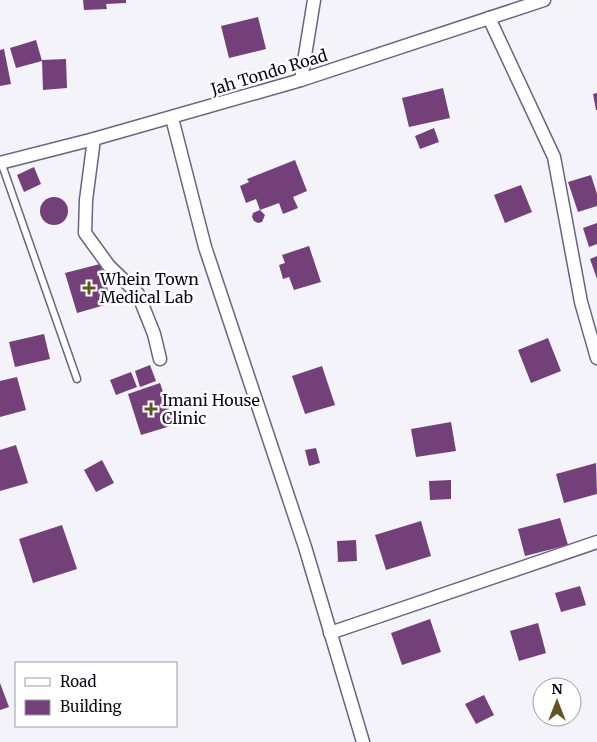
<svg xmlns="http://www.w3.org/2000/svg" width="597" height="742" font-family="Merriweather,serif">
<rect width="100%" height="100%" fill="#f4f3fa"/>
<!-- building -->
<g fill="#734079">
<polygon points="83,0 126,0 126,3 106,4 107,9 84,10"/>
<polygon points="258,17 266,49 229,58 221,26"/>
<polygon points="36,40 42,61 16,68 10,48"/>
<polygon points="4,49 11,84 0,86 0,50"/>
<polygon points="66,59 67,88 43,90 42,60"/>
<polygon points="443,88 450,118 409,127 402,98"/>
<polygon points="597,93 597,110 596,110 593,94"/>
<polygon points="434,128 439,142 420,149 415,136"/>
<polygon points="295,160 307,191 293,197 298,208 283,214 279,203 260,210 265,215 262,222 258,223 254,221 252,217 253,213 260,210 256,199 246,203 240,186 249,182 247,179"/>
<polygon points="34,167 41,184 24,192 17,175"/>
<polygon points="591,175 597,194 597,206 578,212 568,182"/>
<polygon points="521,185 532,212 505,223 494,195"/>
<circle cx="54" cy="211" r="14"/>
<polygon points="597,223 597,244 589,247 583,228"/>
<polygon points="309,246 321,282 294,290 289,277 283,279 279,265 285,263 282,255"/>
<polygon points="597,256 597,279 590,259"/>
<polygon points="100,264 112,303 77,313 65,273"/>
<polygon points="44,334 50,359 15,367 9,342"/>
<polygon points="548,338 561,371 531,383 518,350"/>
<polygon points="150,365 156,381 140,387 135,371"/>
<polygon points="322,366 335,405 305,414 292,376"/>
<polygon points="131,372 137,387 116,395 110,380"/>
<polygon points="17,377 26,410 0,417 0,381"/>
<polygon points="160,383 174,425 141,435 128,394"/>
<polygon points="451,422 456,451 416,457 411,429"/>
<polygon points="16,445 28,483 0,491 0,450"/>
<polygon points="316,448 320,463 309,466 305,450"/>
<polygon points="102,460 114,483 96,492 84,470"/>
<polygon points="596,463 597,494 564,503 556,474"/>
<polygon points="451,480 451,499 430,500 429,481"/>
<polygon points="560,518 568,545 525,556 518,529"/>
<polygon points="421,521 431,556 386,570 375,535"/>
<polygon points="62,525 77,569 33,583 19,539"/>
<polygon points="356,540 357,561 338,562 337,541"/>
<polygon points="580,586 586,605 561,612 555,593"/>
<polygon points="430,619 441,652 402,665 391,633"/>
<polygon points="538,623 546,653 519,661 510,631"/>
<polygon points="0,683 9,707 0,710"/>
<polygon points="484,695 494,715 476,724 465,704"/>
</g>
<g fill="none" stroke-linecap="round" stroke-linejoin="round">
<defs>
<polyline id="service" points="1,162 77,379"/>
<g id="minor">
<polyline points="489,18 554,157 581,302 597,358"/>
<polyline points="301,80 314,0"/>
<polyline points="172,118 205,247 305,547 363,742"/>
<polyline points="94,139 86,200 85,233 109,266 138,294 154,334 160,359"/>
<polyline points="0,163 94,139 301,80 544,0"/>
<polyline points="330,633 597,542"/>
</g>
</defs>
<!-- service casing -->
<use href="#service" stroke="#686482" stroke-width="9"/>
<!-- minor casing -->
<use href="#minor" stroke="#686482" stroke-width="15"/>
<!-- service -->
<use href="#service" stroke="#fff" stroke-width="6"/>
<!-- minor -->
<use href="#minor" stroke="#fff" stroke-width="12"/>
</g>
<!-- markers -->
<g fill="#625522" stroke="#fff" stroke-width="2">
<path d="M86.5 280.5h5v5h5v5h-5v5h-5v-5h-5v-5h5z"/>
<path d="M148.5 401.5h5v5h5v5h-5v5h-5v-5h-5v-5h5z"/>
</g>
<g text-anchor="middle" stroke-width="5" stroke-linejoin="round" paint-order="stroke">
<!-- street labels -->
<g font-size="16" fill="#0c0a15" stroke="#fff">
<text transform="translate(269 72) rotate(-17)" y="6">Jah Tondo Road</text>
</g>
<!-- poi labels -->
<g font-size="16" fill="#0c0a15" stroke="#fff" text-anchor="start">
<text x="100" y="285">Whein Town<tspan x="100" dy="18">Medical Lab</tspan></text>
<text x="162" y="406">Imani House<tspan x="162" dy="18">Clinic</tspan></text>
</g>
</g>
<!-- legend -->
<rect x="15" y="662" width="162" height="65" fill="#ffffff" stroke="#9e9da1"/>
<rect x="25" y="678" width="25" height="8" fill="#ffffff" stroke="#9e9da1"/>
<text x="60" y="687" font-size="15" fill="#0c0a15">Road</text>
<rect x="25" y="700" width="25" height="15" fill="#734079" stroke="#9e9da1"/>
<text x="60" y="712" font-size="15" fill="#0c0a15">Building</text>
<!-- north arrow -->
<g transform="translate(557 702)"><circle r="24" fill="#ffffff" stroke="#9e9da1"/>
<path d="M0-4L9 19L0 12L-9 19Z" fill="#625522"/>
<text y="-8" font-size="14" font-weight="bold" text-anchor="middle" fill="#0c0a15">N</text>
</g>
</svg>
